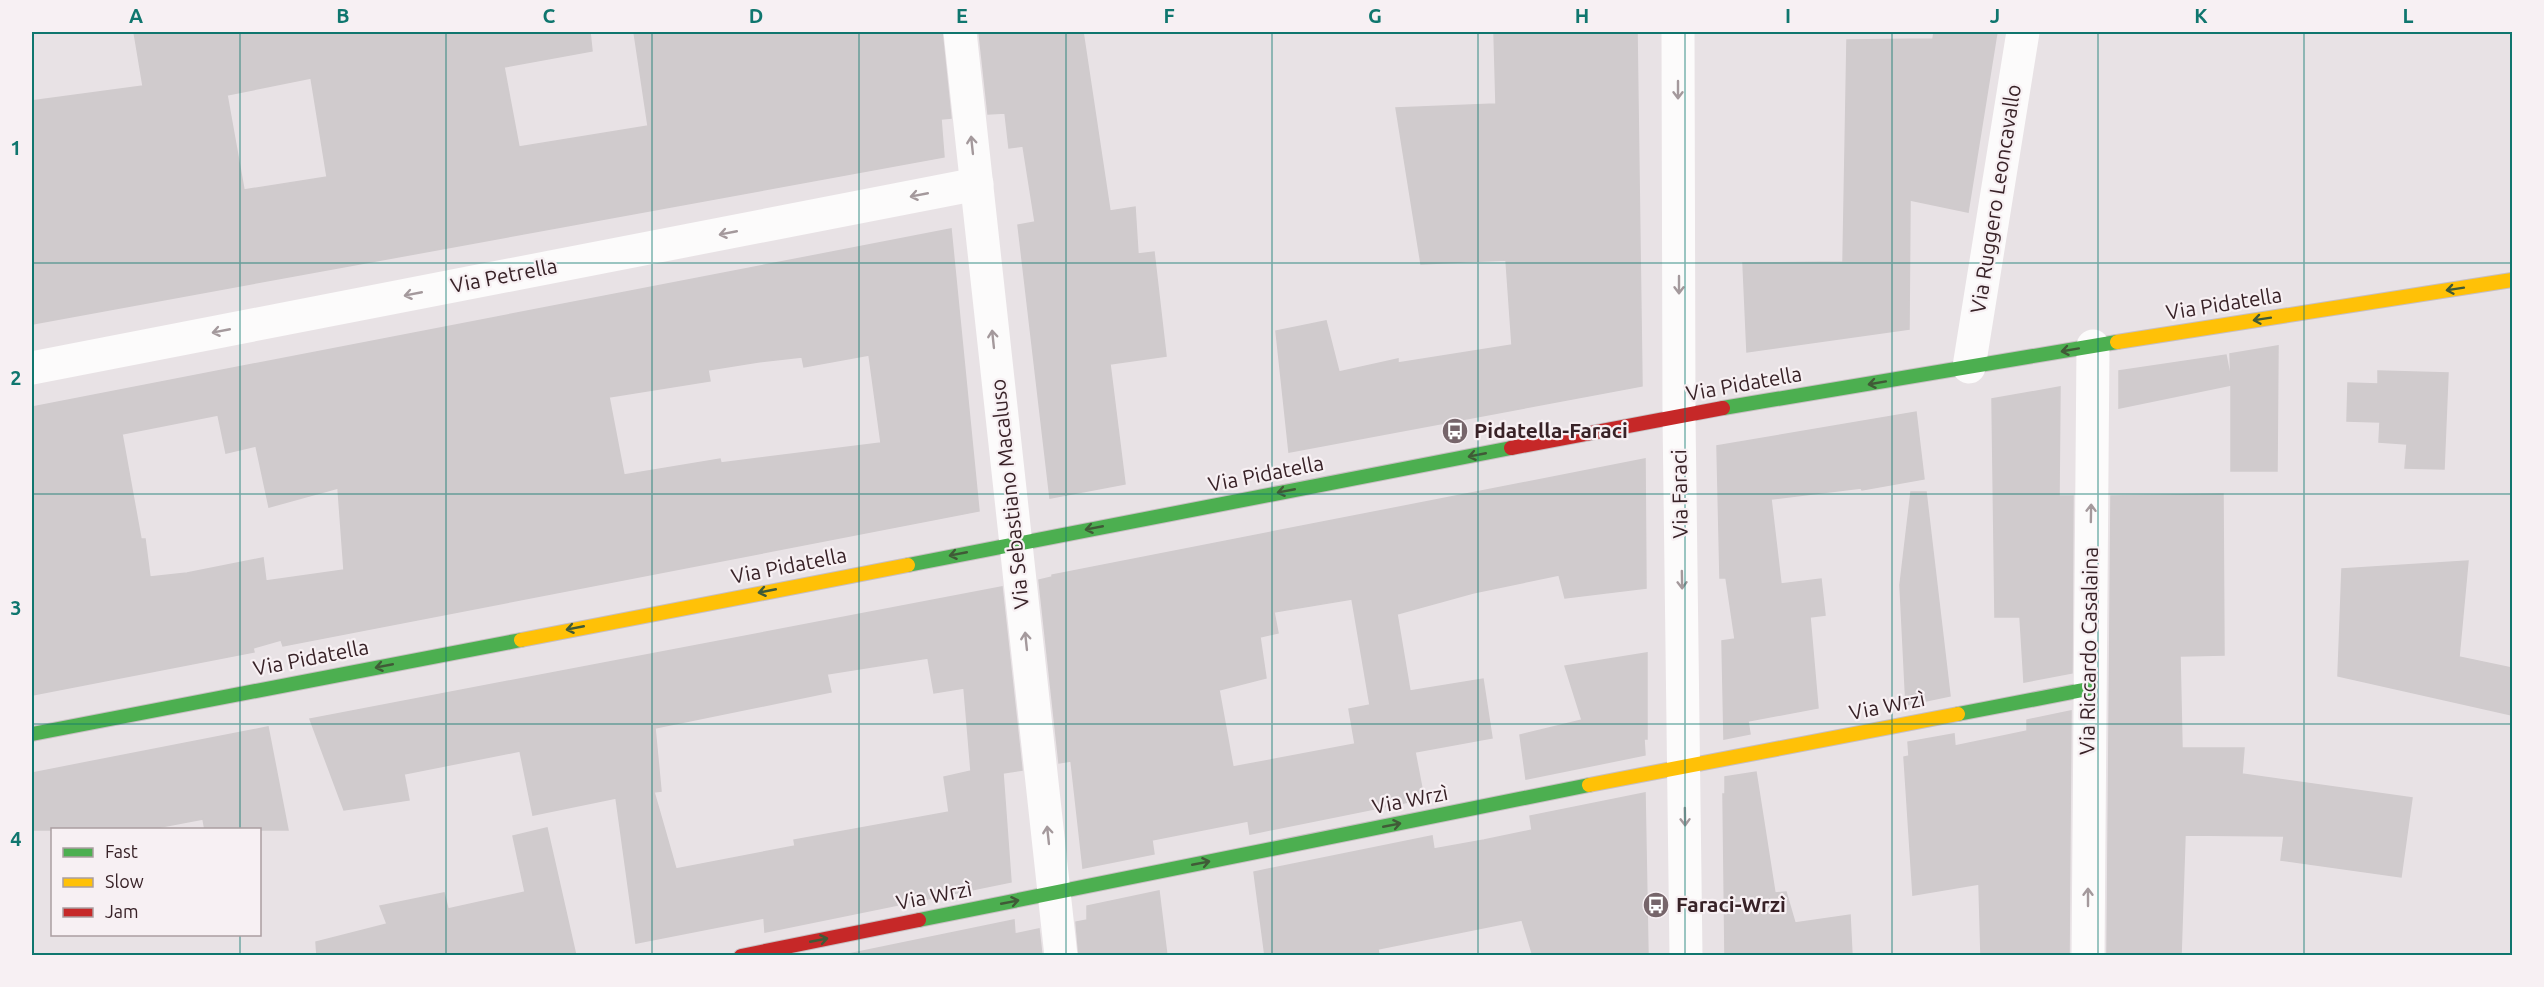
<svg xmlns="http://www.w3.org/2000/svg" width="2544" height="987" font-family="Ubuntu,sans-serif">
<rect width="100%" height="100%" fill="#e8e2e5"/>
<!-- building -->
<g fill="#d0cbcd" stroke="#d0cbcd" stroke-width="1.5" fill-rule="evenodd">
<path d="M134 32H590L592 51 504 67 519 147 648 126 634 32H942L951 118 941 119 944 157 32 324V101L143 86ZM311 78 327 177 244 190 227 95Z"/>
<polygon points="979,32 1083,32 1110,211 1135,207 1138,254 1154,252 1166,356 1110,364 1125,484 1050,498 1018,225 1035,222 1023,146 1009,148 1005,113 988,114"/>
<polygon points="1494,32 1637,32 1642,386 1289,452 1276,331 1326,321 1339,372 1398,359 1398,363 1512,345 1506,260 1421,264 1396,108 1496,104"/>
<polygon points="1934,32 1997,32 1968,212 1910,200 1909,329 1747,352 1743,263 1843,262 1847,40 1933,39"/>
<path d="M951 229 979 511 283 646 281 640 253 648 254 652 32 695V407ZM869 355 881 443 721 463 720 459 624 475 609 397 710 381 708 370 758 362 802 357 804 367ZM218 415 226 453 256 446 269 507 338 488 344 570 266 581 263 558 187 573 150 577 145 539H141L122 434Z"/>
<polygon points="2278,346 2277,471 2231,471 2231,385 2119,408 2119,371 2226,355 2231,381 2230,354"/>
<polygon points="2378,371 2448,373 2444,469 2405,468 2407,444 2379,442 2380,422 2347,421 2348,383 2378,384"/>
<polygon points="2060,387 2059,496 2073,496 2072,673 2024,682 2020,617 1995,617 1992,399"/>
<polygon points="1916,412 1924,479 1862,490 1861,488 1771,499 1781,584 1821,579 1825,615 1810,617 1818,708 1748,721 1750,734 1724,739 1722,641 1735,639 1726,578 1720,578 1717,446"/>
<path d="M1645 459 1646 588 1565 598 1559 575 1473 593 1397 614 1410 691 1483 679 1492 738 1415 752 1424 799 1250 834 1248 821 1152 840 1154 854 1083 868 1071 761 1059 763 1039 580 1052 577V575ZM1352 599 1370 705 1349 709 1355 744 1233 767 1219 690 1266 678 1260 637 1278 633 1274 612Z"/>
<polygon points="1911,492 1926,492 1950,696 1906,705 1900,585"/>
<polygon points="2223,494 2224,655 2180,656 2182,748 2244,748 2242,774 2412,798 2401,877 2281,860 2284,836 2185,835 2181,956 2107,956 2111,496"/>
<polygon points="2468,561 2459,657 2512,668 2512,715 2338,676 2342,569"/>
<path d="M1002 587 1022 770 1003 773 1011 882 765 932 764 918 636 943 616 798 533 815 520 751 404 774 409 800 344 810 310 719ZM928 658 934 693 964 688 971 771 944 777 949 812 794 840 795 846 676 869 654 792 661 791 655 728 831 692 827 674Z"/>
<polygon points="1647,653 1647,739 1644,739 1645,755 1526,779 1520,735 1582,720 1565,666"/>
<polygon points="2071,711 2069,956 1981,956 1979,884 1913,895 1904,757 1909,756 1908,742 1954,734 1955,746 2027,731 2027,720"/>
<polygon points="268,727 288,830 205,830 203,819 145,830 32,830 32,773"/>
<polygon points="1756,772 1775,893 1786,892 1795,923 1850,915 1852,956 1725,956 1723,794 1725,794 1725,777"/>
<polygon points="1645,793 1648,956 1533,956 1522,920 1378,949 1379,956 1265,956 1254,872 1432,836 1434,849 1484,840 1532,830 1530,816"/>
<polygon points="547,828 576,956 317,956 316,942 387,924 380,906 444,893 448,909 525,892 513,836"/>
<polygon points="1159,891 1167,956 1079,956 1076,922 1087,920 1087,906"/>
<polygon points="1014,920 1015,934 1039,929 1042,956 839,956"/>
</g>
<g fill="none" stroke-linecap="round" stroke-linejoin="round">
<defs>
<g id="fast">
<polyline points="1723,408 2117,342"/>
<polyline points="908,565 1511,448"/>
<polyline points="1958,714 2088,689"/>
<polyline points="32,734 521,640"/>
<polyline points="919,920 1589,785"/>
</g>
<g id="slow">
<polyline points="2117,342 2512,280"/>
<polyline points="521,640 908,565"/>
<polyline points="1589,785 1958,714"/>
</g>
<g id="jam">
<polyline points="1511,448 1723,408"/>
<polyline points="741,956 919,920"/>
</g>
</defs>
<!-- fast casing -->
<use href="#fast" stroke="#c7bfc2" stroke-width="16"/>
<!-- slow casing -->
<use href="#slow" stroke="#c7bfc2" stroke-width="16"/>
<!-- jam casing -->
<use href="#jam" stroke="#c7bfc2" stroke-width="16"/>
<!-- street -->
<g stroke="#fcfbfb" stroke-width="33">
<polyline points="960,32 1061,956"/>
<polyline points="1678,32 1679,416 1686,956"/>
<polyline points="1969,367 2023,32"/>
<polyline points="32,368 977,184"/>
<polyline points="2088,956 2093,346"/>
</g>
<!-- fast -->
<use href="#fast" stroke="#4caf50" stroke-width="14"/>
<!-- slow -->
<use href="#slow" stroke="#ffc107" stroke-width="14"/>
<!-- jam -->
<use href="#jam" stroke="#c62828" stroke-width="14"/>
</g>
<!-- one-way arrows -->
<defs><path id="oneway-shaft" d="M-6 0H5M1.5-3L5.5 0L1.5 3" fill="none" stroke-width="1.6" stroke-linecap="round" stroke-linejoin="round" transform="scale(1.5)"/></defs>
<g stroke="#a4999c">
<use href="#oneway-shaft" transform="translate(1678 90) rotate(90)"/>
<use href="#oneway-shaft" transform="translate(972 145) rotate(-96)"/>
<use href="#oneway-shaft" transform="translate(919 195) rotate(169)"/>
<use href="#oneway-shaft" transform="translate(728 233) rotate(169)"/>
<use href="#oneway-shaft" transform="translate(1679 285) rotate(90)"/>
<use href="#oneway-shaft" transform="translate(413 294) rotate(169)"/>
<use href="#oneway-shaft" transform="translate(221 331) rotate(169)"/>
<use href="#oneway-shaft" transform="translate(993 339) rotate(-96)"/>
<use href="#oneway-shaft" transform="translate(2091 513) rotate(-89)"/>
<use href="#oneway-shaft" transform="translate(1682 580) rotate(89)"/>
<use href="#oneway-shaft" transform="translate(1026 641) rotate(-96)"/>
<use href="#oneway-shaft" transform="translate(1685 817) rotate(89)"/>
<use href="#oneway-shaft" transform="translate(1048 835) rotate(-96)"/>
<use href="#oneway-shaft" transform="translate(2088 897) rotate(-90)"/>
</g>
<g stroke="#405a37">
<use href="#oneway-shaft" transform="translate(2455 289) rotate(171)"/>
<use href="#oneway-shaft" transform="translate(2262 319) rotate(171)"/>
<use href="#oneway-shaft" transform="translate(2070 350) rotate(170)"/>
<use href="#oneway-shaft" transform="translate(1877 383) rotate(170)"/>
<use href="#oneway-shaft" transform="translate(1477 455) rotate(169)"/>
<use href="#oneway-shaft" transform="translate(1286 491) rotate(169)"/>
<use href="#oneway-shaft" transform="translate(1094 528) rotate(169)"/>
<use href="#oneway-shaft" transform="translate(958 554) rotate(169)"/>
<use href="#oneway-shaft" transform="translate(767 591) rotate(169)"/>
<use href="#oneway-shaft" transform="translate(575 628) rotate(169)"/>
<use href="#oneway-shaft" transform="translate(384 666) rotate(169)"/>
<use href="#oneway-shaft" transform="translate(1392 825) rotate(-11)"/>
<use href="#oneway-shaft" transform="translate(1201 863) rotate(-11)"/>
<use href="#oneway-shaft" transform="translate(1010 902) rotate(-11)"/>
<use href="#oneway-shaft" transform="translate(819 940) rotate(-11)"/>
</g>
<!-- grid -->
<path fill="none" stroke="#0f766e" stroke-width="1.5" stroke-opacity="0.55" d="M240 32V830M446 32V956M652 32V956M859 32V956M1066 32V956M1272 32V956M1478 32V956M1685 32V956M1892 32V956M2098 32V956M2304 32V956M32 263H2512M32 494H2512M32 724H2512M240 934V956"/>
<!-- icons -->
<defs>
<symbol id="bus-disc" viewBox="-11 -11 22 22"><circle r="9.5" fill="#76656a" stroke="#f7f0f3"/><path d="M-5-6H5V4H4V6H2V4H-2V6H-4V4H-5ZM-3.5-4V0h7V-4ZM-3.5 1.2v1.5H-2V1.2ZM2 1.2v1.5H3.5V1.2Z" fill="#fff"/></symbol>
</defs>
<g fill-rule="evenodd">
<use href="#bus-disc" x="1440" y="416" width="30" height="30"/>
<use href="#bus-disc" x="1641" y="890" width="30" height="30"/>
</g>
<g text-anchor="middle" stroke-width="4.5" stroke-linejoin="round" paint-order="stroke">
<!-- street labels -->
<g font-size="21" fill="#382227" stroke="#f7f0f3">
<text transform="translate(1996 199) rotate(-81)" y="7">Via Ruggero Leoncavallo</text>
<text transform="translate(504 276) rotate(-11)" y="7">Via Petrella</text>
<text transform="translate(2224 304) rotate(-9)" y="7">Via Pidatella</text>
<text transform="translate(1744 384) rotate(-10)" y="7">Via Pidatella</text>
<text transform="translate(1266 474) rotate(-11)" y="7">Via Pidatella</text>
<text transform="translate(1010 494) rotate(-96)" y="7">Via Sebastiano Macaluso</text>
<text transform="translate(1680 494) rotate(-91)" y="7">Via Faraci</text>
<text transform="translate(789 566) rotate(-11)" y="7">Via Pidatella</text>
<text transform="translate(2089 651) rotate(-89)" y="7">Via Riccardo Casalaina</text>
<text transform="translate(311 658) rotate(-11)" y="7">Via Pidatella</text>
<text transform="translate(1887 706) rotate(-11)" y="7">Via Wrzì</text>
<text transform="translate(1410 800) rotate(-11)" y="7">Via Wrzì</text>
<text transform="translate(934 896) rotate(-11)" y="7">Via Wrzì</text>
</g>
<!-- poi labels -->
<g font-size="21" font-weight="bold" fill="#382227" stroke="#f7f0f3" text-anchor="start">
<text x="1474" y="438">Pidatella-Faraci</text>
<text x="1676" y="912">Faraci-Wrzì</text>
</g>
</g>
<!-- border -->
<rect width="2544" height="987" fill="none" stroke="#f7f0f3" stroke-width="66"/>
<!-- legend -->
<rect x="51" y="828" width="210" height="108" fill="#f7f0f3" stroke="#ab9ea1" stroke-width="1.5"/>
<rect x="63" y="848" width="30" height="9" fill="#4caf50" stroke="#ab9ea1" stroke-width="1.5"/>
<text x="105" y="858" font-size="18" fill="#382227">Fast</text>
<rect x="63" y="878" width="30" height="9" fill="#ffc107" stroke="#ab9ea1" stroke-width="1.5"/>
<text x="105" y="888" font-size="18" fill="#382227">Slow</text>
<rect x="63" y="908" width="30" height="9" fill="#c62828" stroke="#ab9ea1" stroke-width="1.5"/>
<text x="105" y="918" font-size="18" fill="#382227">Jam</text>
<rect x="33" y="33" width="2478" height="921" fill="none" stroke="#0f766e" stroke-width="2"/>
<g font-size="20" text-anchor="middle" font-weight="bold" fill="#0f766e">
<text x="136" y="23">A</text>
<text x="343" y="23">B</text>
<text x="549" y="23">C</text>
<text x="756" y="23">D</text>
<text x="962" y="23">E</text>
<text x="1169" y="23">F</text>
<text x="1375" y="23">G</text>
<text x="1582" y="23">H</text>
<text x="1788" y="23">I</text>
<text x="1995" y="23">J</text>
<text x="2201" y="23">K</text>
<text x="2408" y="23">L</text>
<text x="16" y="155">1</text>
<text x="16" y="385">2</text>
<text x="16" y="615">3</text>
<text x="16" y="846">4</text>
</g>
</svg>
